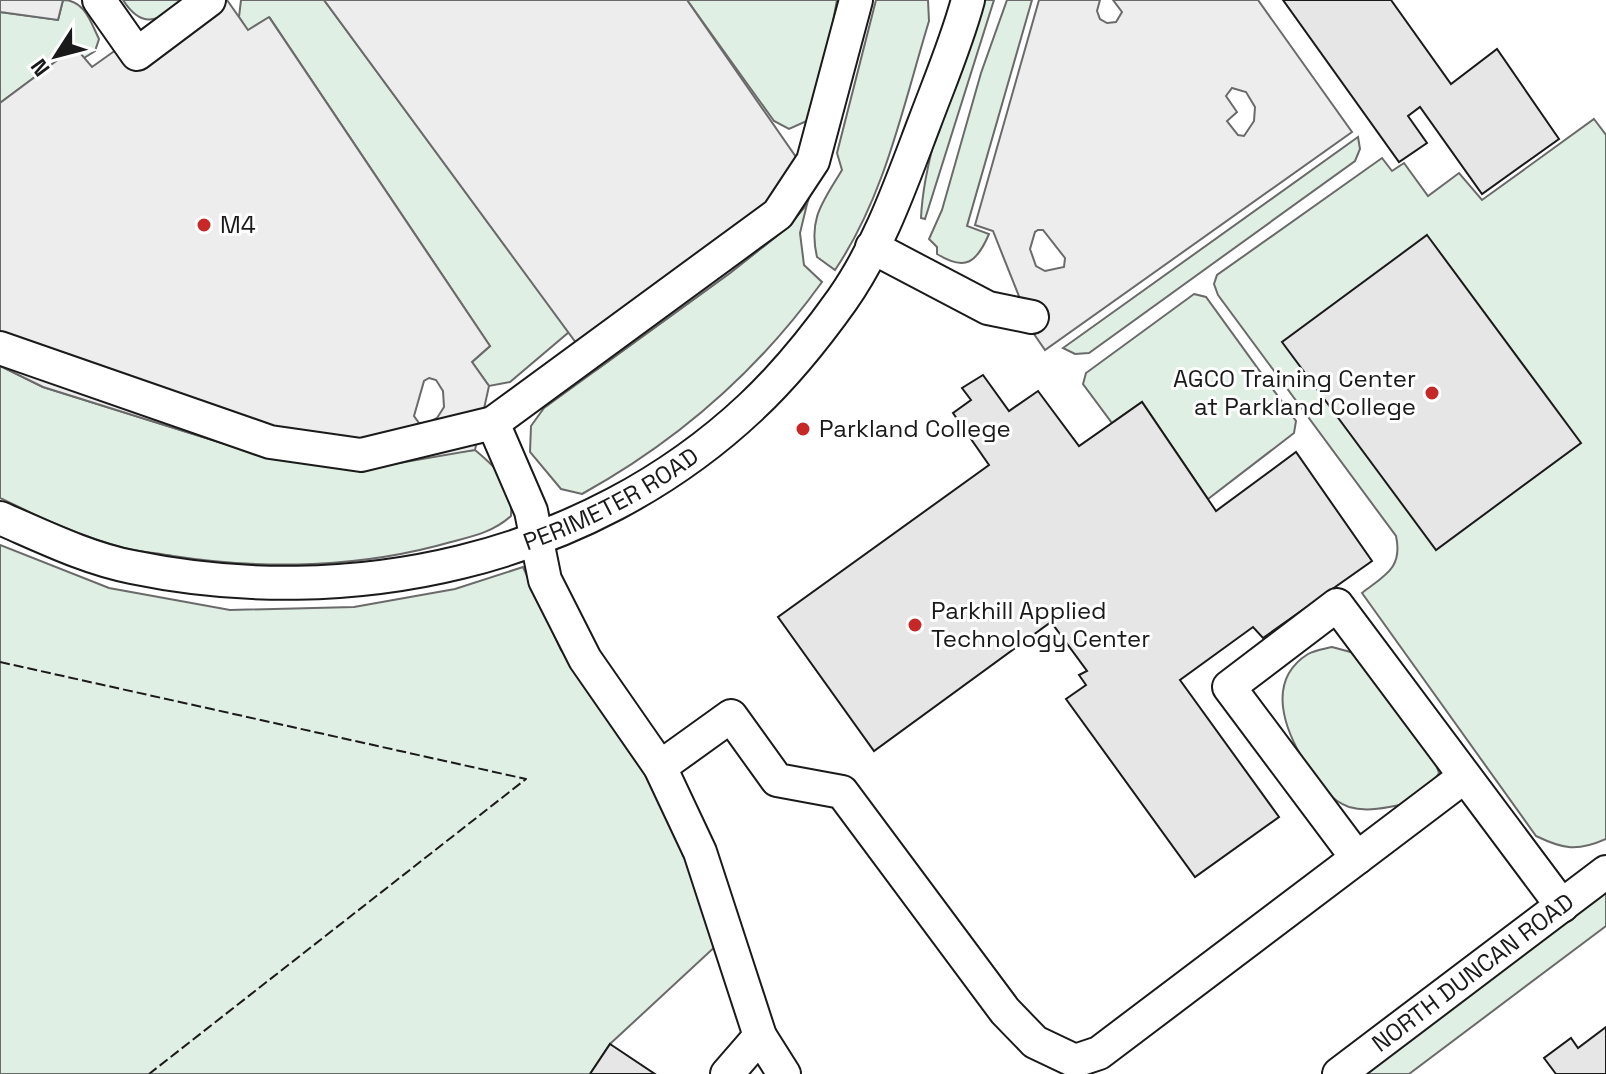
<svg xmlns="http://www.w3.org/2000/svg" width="1606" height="1074" font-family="'Space Grotesk',sans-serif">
<rect width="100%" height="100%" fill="#fff"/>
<!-- green -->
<g fill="#e0efe3" stroke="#6a6a6a" stroke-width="2">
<path d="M63 0C85 0 91 23 99 39L95 51 84 58 75 47 0 103V12L58 20Z"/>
<path d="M123 0H186C161 18 144 33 123 0Z"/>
<polygon points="241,0 324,0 569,332 510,382 489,386 472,362 490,346 270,18 248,31 239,17"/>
<polygon points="687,0 837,0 826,59 809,120 789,129 774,121"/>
<path d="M876 0H928L929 21C903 106 885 196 835 270L817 257C808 218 823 202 842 170L837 153Z"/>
<path d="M981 0H994L925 219 921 218C924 149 959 67 981 0Z"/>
<path d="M1007 0H1032L967 226 989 234C977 262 966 272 937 254V247L929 239 942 210 981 73Z"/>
<path d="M1594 119 1606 135V839C1577 852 1563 849 1536 836L1362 593C1385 575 1403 568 1396 536L1218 295 1214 284 1217 275 1382 158 1392 171 1404 163 1428 196 1459 173 1482 200Z"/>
<polygon points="1358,137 1360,149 1355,161 1089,353 1075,354 1063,348"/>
<path d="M807 204 800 233 804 265 822 282C758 371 678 441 582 494L561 489 530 452 531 426 544 408 730 273 788 227Z"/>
<polygon points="1194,294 1206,297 1296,421 1294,433 1208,499 1142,402 1112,423 1083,384 1086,373"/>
<path d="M0 366 43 387 273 459 442 454 475 450C499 470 513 483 511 516 493 532 474 536 451 542 361 568 264 570 173 556 157 553 140 552 124 548 82 537 39 517 0 498Z"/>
<polygon points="0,545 109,588 230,610 354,607 455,589 523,567 561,650 609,708 650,773 719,943 610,1044 590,1074 0,1074"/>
<path d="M1332 647 1354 653 1433 756 1439 773 1423 800C1400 804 1372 814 1349 807 1329 800 1317 781 1306 764 1285 731 1265 681 1308 654 1315 650 1324 649 1332 647Z"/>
<polygon points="1606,892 1606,926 1409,1074 1360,1074"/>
</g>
<!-- parking -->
<g fill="#ededed" stroke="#6a6a6a" stroke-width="2" fill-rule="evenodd">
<polygon points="0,0 63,0 58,20 0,12"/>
<path d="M186 0H227L248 30 269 17 490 346 472 362 489 386 475 450 370 468 273 459 43 387 0 366V103L75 47 92 67ZM429 378 436 380 443 391 444 407 437 418 426 424 419 423 414 416 424 381Z"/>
<polygon points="324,0 687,0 814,183 807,204 788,227 730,273 596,370"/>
<path d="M1039 0H1100L1097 11 1100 19 1107 23 1116 22 1122 12 1113 0H1258L1352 132 1045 350 1034 334 993 231 975 225ZM1232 88 1246 92 1255 107 1254 121 1244 136 1238 135 1227 121 1237 112 1226 96ZM1038 230H1043L1065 258 1064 267 1045 271 1036 266 1030 249 1035 232Z"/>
</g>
<!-- building -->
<g fill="#e6e6e6" stroke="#1a1a1a" stroke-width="2">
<polygon points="1283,0 1391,0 1451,84 1497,49 1559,139 1482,194 1420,107 1408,116 1427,143 1399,162"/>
<polygon points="1427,235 1581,443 1436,550 1282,342"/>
<polygon points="983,375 1009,411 1038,391 1079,446 1142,402 1216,511 1296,452 1372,561 1263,638 1253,627 1180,680 1279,817 1195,877 1066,699 1086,685 1079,675 1087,671 1051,622 874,751 778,617 989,465 953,413 971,400 962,388"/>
<polygon points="1606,1027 1606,1074 1556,1074 1544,1058 1571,1038 1578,1048"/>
<polygon points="610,1044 655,1074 590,1074"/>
</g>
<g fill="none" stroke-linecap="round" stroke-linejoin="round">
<defs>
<g id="minor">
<polyline points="99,0 137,54 209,0"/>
<polyline points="872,247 988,308 1032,317"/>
<polyline points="0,348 270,442 361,455 493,423 778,214 813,161 856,0"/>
<polyline points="493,423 531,511 545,580 585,659 660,767 700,852 760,1036 784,1074"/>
<path id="s1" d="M0 518C42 536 86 558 132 567 349 612 586 562 751 407 785 375 815 338 842 300 880 246 902 181 925 121 940 81 957 41 968 0"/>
<polyline points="660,767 731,716 777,780 842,792 1005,1011 1035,1042 1075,1061 1099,1053 1357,858"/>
<polyline points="1464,777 1357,858 1229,687 1337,605 1562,906"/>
<polyline points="727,1074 760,1036"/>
<path id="s2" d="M1339 1074 1606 872"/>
</g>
</defs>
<!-- minor casing -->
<use href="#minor" stroke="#1a1a1a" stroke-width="36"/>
<!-- minor -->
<use href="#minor" stroke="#fff" stroke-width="32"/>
<!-- fence -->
<polyline stroke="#1a1a1a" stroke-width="2" stroke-dasharray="10 4" stroke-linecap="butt" points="0,662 526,779 149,1074"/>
</g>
<!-- markers -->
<g fill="#c62828" stroke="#fff" stroke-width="3">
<circle cx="204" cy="225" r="8"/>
<circle cx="1432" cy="393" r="8"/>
<circle cx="803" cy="429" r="8"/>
<circle cx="915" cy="625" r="8"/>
</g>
<g text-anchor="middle" stroke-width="6" stroke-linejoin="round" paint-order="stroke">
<!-- poi labels -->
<g font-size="24" fill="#1a1a1a" stroke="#fff" text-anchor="start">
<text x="220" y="233">M4</text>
<text x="1416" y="387" text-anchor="end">AGCO Training Center<tspan x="1416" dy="28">at Parkland College</tspan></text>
<text x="819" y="437">Parkland College</text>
<text x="931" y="619">Parkhill Applied<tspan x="931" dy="28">Technology Center</tspan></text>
</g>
<!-- street labels -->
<g font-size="24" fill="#1a1a1a" stroke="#fff">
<text dy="8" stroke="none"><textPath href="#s1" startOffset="636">PERIMETER ROAD</textPath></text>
<text dy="8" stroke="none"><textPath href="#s2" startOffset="168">NORTH DUNCAN ROAD</textPath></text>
</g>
</g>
<!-- north arrow -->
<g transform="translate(56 56) rotate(234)" stroke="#ffffff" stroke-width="6" paint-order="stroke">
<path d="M0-6L14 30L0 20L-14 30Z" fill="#1a1a1a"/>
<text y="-12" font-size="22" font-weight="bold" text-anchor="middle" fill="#1a1a1a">N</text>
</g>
</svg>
